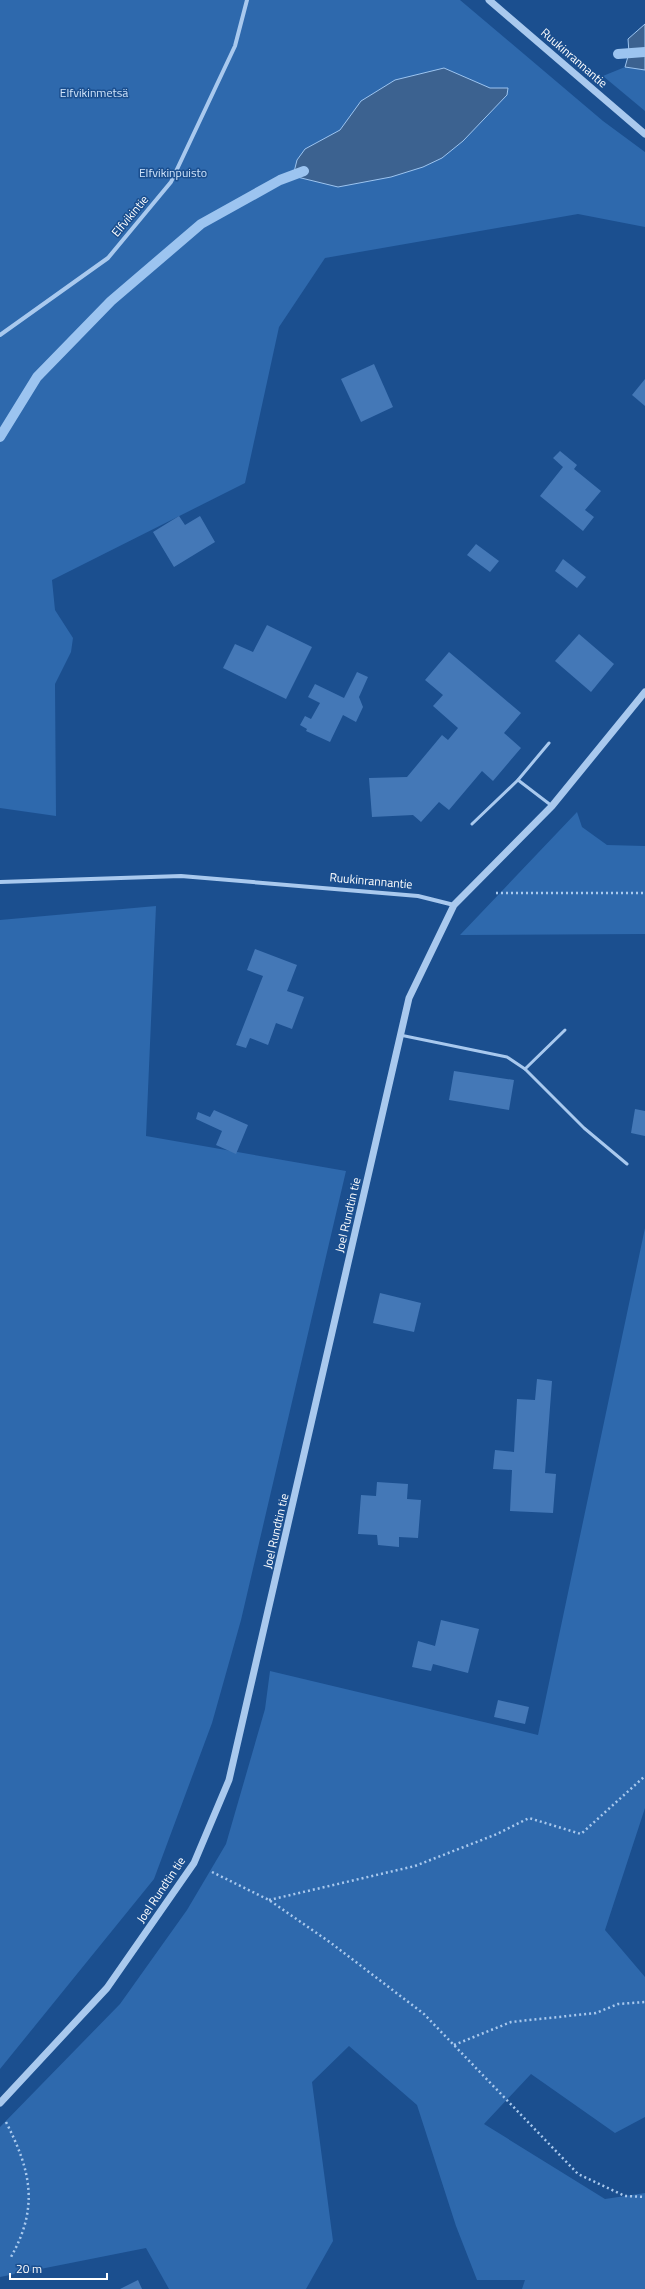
<svg xmlns="http://www.w3.org/2000/svg" width="645" height="2289" font-family="'Titillium Web',sans-serif">
<rect width="100%" height="100%" fill="#1b4f8f"/>
<!-- green -->
<g fill="#2e69ad">
<polygon points="0,0 460,0 603,121 645,152 645,227 578,214 325,258 279,327 245,483 52,580 55,610 73,638 71,652 55,684 56,816 0,808"/>
<polygon points="625,67 645,70 645,111 603,76"/>
<polygon points="577,812 582,827 607,845 645,846 645,934 460,935"/>
<polygon points="156,906 146,1136 346,1171 241,1620 212,1723 154,1879 0,2069 0,920"/>
<polygon points="645,1228 645,1808 605,1930 645,1977 645,2117 615,2133 531,2074 484,2124 605,2199 645,2193 645,2289 522,2289 525,2280 477,2280 456,2226 417,2105 349,2046 312,2082 333,2241 306,2289 169,2289 146,2248 0,2277 0,2127 120,2004 187,1910 226,1844 265,1709 270,1671 538,1735"/>
</g>
<!-- water -->
<g fill="#3c6290" stroke="#9cc4f0">
<polygon points="645,24 645,70 625,67 629,53 628,39"/>
<polygon points="444,68 490,88 508,88 507,95 463,141 442,158 423,167 391,177 338,187 293,176 297,160 305,149 340,130 361,101 395,80"/>
</g>
<g fill="none" stroke-linecap="round" stroke-linejoin="round">
<!-- stream -->
<g stroke="#9cc4f0" stroke-width="10">
<polyline points="618,54 645,52"/>
<polyline points="0,437 37,377 111,301 201,224 280,180 304,171"/>
</g>
</g>
<!-- building -->
<g fill="#4478b7">
<polygon points="374,364 393,407 361,422 341,379"/>
<polygon points="645,379 645,406 632,395"/>
<polygon points="560,451 577,465 574,469 601,491 585,510 594,517 583,531 540,496 563,467 553,458"/>
<polygon points="179,516 185,525 200,516 215,542 174,567 153,532"/>
<polygon points="476,544 499,561 490,572 467,555"/>
<polygon points="563,559 586,577 577,588 555,571"/>
<polygon points="267,625 312,647 286,699 223,668 235,644 253,652"/>
<polygon points="579,634 614,664 591,692 555,661"/>
<polygon points="449,652 521,713 504,733 521,748 493,781 482,771 449,810 439,802 421,822 413,815 372,817 369,778 407,777 442,735 448,740 458,728 433,706 443,695 425,680"/>
<polygon points="357,672 368,677 359,697 363,707 356,722 343,715 330,742 306,731 307,729 300,725 305,716 311,719 320,703 308,697 315,684 344,698"/>
<polygon points="255,949 297,965 287,991 304,997 292,1029 276,1023 268,1045 250,1038 246,1048 236,1045 263,976 247,970"/>
<polygon points="454,1071 514,1080 509,1110 449,1100"/>
<polygon points="635,1109 645,1111 645,1136 631,1133"/>
<polygon points="214,1110 248,1125 236,1154 216,1145 222,1131 196,1119 198,1112 210,1117"/>
<polygon points="380,1293 421,1303 414,1332 373,1323"/>
<polygon points="537,1379 552,1381 545,1473 556,1474 553,1513 510,1511 512,1470 493,1469 495,1450 514,1452 517,1399 535,1400"/>
<polygon points="377,1482 408,1484 407,1499 421,1500 418,1538 399,1537 399,1547 378,1545 377,1535 358,1534 361,1495 376,1496"/>
<polygon points="441,1620 479,1629 468,1673 433,1664 431,1671 412,1667 418,1641 435,1646"/>
<polygon points="498,1700 529,1707 525,1724 494,1717"/>
<polygon points="138,2280 142,2289 120,2289"/>
</g>
<g fill="none" stroke-linecap="round" stroke-linejoin="round">
<!-- path -->
<g stroke="#a9c9ee" stroke-width="2.5" stroke-dasharray="2 3" stroke-linecap="butt">
<polyline points="496,893 645,893"/>
<polyline points="212,1872 269,1900 331,1943 424,2014 578,2174 625,2196 645,2197"/>
<polyline points="269,1900 415,1866 497,1834 529,1818 581,1834 645,1776"/>
<polyline points="454,2045 511,2022 596,2013 618,2004 645,2002"/>
<path d="M6 2122C31 2171 39 2207 11 2257"/>
</g>
<!-- service -->
<g stroke="#a9c9ee" stroke-width="3">
<polyline points="518,780 552,806"/>
<polyline points="472,824 518,780 549,743"/>
<polyline points="400,1035 507,1057 525,1069 584,1128 627,1164"/>
<polyline points="525,1069 565,1030"/>
</g>
<!-- minor -->
<g stroke="#a9c9ee" stroke-width="4">
<polyline points="0,335 108,258 171,182 235,46 247,0"/>
<polyline points="0,882 181,876 418,896 454,905"/>
</g>
<!-- tertiary -->
<g stroke="#a9c9ee" stroke-width="7">
<polyline points="489,0 645,134"/>
<polyline points="0,2103 107,1988 194,1863 229,1780 409,998 454,905 552,806 645,692"/>
</g>
</g>
<g text-anchor="middle" stroke-width="3" stroke-linejoin="round" paint-order="stroke">
<!-- street labels -->
<g font-size="12" fill="#fff" stroke="#1b4f8f">
<text transform="translate(574 58) rotate(41)" y="4">Ruukinrannantie</text>
<text transform="translate(130 216) rotate(-50)" y="4">Elfvikintie</text>
<text transform="translate(371 881) rotate(5)" y="4">Ruukinrannantie</text>
<text transform="translate(348 1215) rotate(-77)" y="4">Joel Rundtin tie</text>
<text transform="translate(276 1531) rotate(-77)" y="4">Joel Rundtin tie</text>
<text transform="translate(161 1890) rotate(-56)" y="4">Joel Rundtin tie</text>
</g>
<!-- park labels -->
<g font-size="12" fill="#cfe3fa" stroke="#1b4f8f">
<text x="94" y="97">Elfvikinmetsä</text>
<text x="173" y="177">Elfvikinpuisto</text>
</g>
</g>
<!-- scale -->
<path d="M10 2273v6h97v-6" fill="none" stroke="#ffffff" stroke-width="2"/>
<text x="16" y="2273" font-size="12" fill="#ffffff" stroke="#1b4f8f" stroke-width="3" paint-order="stroke">20 m</text>
</svg>
